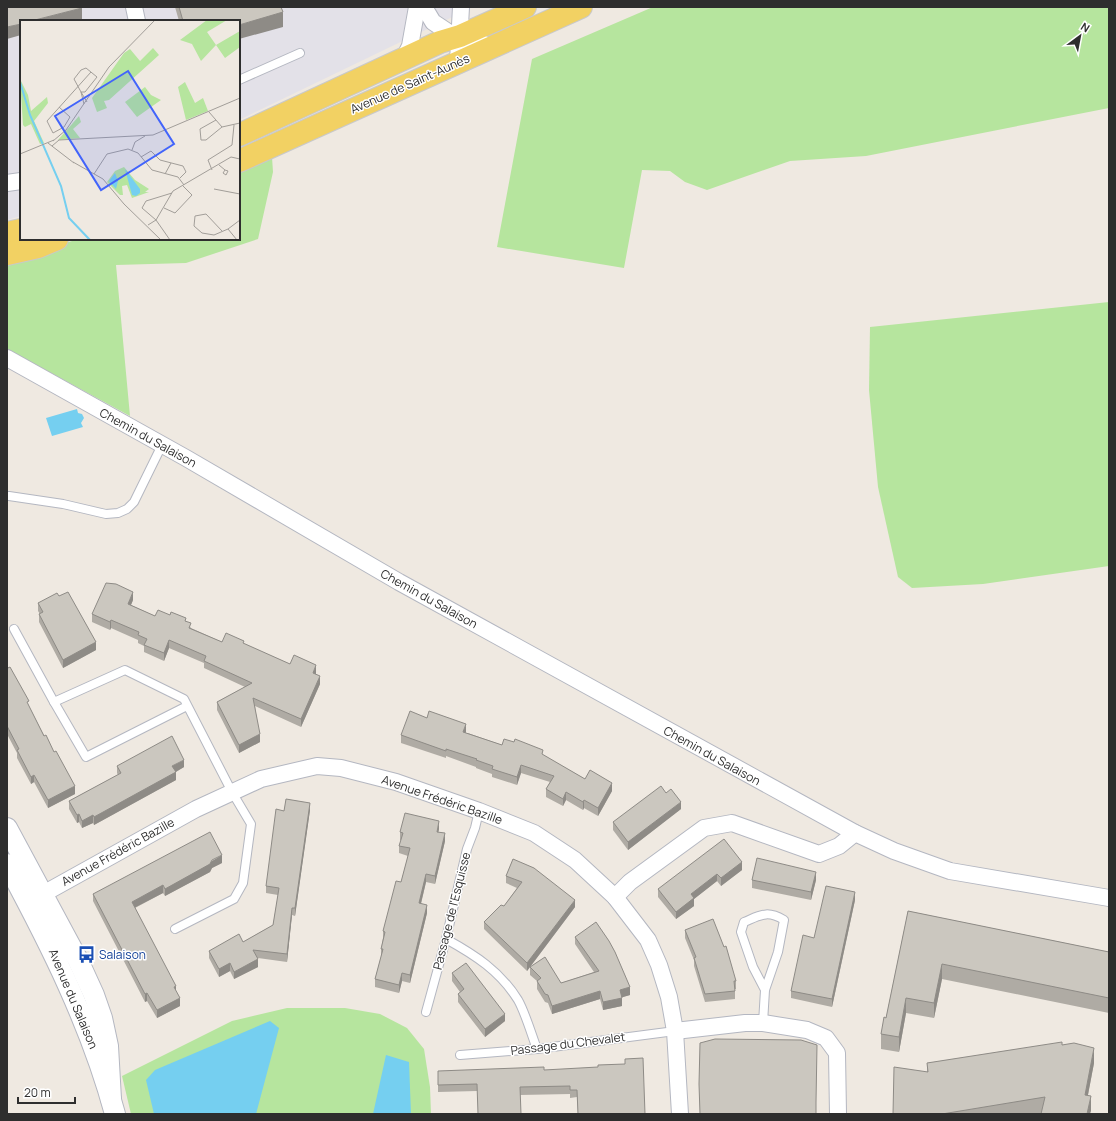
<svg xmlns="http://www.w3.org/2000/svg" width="1116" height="1121" font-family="Manrope,sans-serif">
<rect width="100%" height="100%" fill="#efe9e1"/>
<!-- industrial -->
<polygon fill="#e3e1e8" points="7,7 473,7 239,120 239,21 21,21 21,216 7,220"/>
<!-- green -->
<g fill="#b6e59e">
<polygon points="653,7 1109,7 1109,108 866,156 790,161 707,190 685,182 670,171 642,170 624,268 497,247 532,59"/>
<polygon points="272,157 273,172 258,239 186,263 116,265 130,416 7,349 7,260 79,239 239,239 239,169"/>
<polygon points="1109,302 1109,566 983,584 912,588 898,577 878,487 869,390 870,327"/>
<polygon points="287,1008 345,1008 380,1014 407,1028 424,1049 430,1087 431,1114 131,1114 122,1076 232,1021"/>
</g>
<!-- water -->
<g fill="#75cff0">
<polygon points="77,409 78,413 82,414 84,418 81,423 83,427 52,436 46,418"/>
<polygon points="270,1021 279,1028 256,1114 154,1114 146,1080 155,1070"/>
<polygon points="386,1055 409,1062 411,1114 373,1114"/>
</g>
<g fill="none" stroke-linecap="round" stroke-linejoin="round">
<defs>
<g id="service">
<polyline points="239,80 300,53"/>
<polyline points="9,496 63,504 106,514 118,513 127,509 134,502 162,445"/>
<polyline points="14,629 54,702"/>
<polyline points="175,929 234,899 243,883 251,824 232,792 184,699 125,670 54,702 86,757 187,706"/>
<path d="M446 939C475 955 500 971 518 1000 525 1012 532 1036 537 1049"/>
<polyline points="426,1012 446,939 467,849 475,828 479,811"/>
<path d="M763 1023 765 990 778 952 784 920C767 910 761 915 744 922L741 932 753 967 765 990"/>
<polyline points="460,1055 537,1049 675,1031"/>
</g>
<g id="minor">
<polyline points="134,7 137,21"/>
<polyline points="424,7 433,22 448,32 493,47"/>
<polyline points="403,60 410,46 417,7"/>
<polyline points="458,62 461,7"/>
<polyline points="7,183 21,181"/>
<polyline points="7,358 186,458 399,582 855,833 894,851 950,871 1109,898"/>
<polyline points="43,894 196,809 261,779 317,766 341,768 396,782 479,811 534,833 575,860 615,897 648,940 659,965 669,997 675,1031 680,1114"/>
<polyline points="615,897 630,882 704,828 732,823 819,854 839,846 855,833"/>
<polyline points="675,1031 745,1023 763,1023 807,1030 826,1038 837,1053 838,1114"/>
</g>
<g id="tertiary">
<polyline points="7,828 78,960 94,995 102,1018 108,1046 111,1099"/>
<path d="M7 864C50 944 91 1025 115 1114"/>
</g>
<g id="primary">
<polyline points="239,135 440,42 460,36 525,7"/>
<polyline points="239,161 581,7"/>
<polyline points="7,233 21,230"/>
<polyline points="7,254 38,247 57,239"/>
</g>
</defs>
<!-- service casing -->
<use href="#service" stroke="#b4b7c1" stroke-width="10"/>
<!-- minor casing -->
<use href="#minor" stroke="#b4b7c1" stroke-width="18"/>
<!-- tertiary casing -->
<use href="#tertiary" stroke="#b4b7c1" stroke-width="22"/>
<!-- primary casing -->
<use href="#primary" stroke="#c9c9c9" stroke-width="24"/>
<!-- service -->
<use href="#service" stroke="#fff" stroke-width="8"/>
<!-- minor -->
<use href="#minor" stroke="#fff" stroke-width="16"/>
<!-- tertiary -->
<use href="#tertiary" stroke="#fff" stroke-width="20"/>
<!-- primary -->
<use href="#primary" stroke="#f2d163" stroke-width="22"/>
</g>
<!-- wall -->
<g fill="#afaba4">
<polygon points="175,7 281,7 283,27 239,21 179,21"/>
<polygon points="59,596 96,650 63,668 39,622 39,614 40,614 38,611 38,603"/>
<polygon points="133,600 131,605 155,616 170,615 186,621 191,628 222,642 244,644 290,664 316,673 316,674 320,684 301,727 255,706 260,742 239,753 217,710 217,702 245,687 204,668 204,663 169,648 164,661 144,652 144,646 138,643 138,640 111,628 110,630 92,622 92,614"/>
<polygon points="7,665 75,794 48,808 34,782 31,784 17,758 17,753 7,734"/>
<polygon points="465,732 502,745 543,755 585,779 612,791 598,816 584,808 583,810 566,800 563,806 546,797 546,789 550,782 521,773 517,785 492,777 492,774 476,768 476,767 446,756 446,758 401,743 401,735 466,732"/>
<polygon points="117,766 184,767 176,772 176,780 94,825 93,823 82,828 79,822 77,823 69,809 69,801 118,775 117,773"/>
<polygon points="681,809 628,850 613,830 613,822"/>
<polygon points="310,810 295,916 292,915 287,962 258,958 258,967 234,979 230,971 219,977 209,958 209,951 243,942 273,925 278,895 266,893 266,886 284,811"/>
<polygon points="439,829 438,832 445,841 435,884 426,882 421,904 427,913 410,983 402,981 399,993 375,987 375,979 381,957 381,949 383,938 383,931 401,882 408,856 399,853 399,846 401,840 400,840 400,832"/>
<polygon points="513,859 575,907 527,971 484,929 484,922 504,906 517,888 506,883 506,876"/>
<polygon points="742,862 742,870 721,886 717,881 694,899 694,906 676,919 658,897 658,889"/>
<polygon points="222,863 212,868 210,872 165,896 163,893 135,908 176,992 180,1006 157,1018 147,1001 145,1002 93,901 93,894"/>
<polygon points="752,880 816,880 811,900 752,888"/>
<polygon points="855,900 832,1007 791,998 791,991 814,938"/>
<polygon points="908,911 1109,952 1109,1013 942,979 934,1018 906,1013 899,1052 881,1049 881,1034 886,1018"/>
<polygon points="685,930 736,981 736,989 735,989 735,999 705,1002 694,966 694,960 685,938"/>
<polygon points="575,937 630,995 622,997 622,1006 603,1010 600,999 552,1014 548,1003 545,1002 537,989 537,981 530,975 530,967 561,983 594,972 575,944"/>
<polygon points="452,973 505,1021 485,1037 458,1002 458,994 460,992 452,981"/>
<polygon points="1062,1045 1094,1063 1088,1095 1091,1111 1041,1113 1035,1114 893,1114 927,1072 927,1063"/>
<polygon points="544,1070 645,1114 578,1114 577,1097 570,1098 570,1094 520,1095 477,1091 438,1092 438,1071"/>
</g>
<!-- shaded-wall -->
<g fill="#8e8b86">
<polygon points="82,8 82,19 76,21 31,21"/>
<polygon points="283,12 283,27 239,39 239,25"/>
<polygon points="21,24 21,35 7,39 7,27"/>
<polygon points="133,592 133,600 128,612 128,604"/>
<polygon points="111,620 111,628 110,630 110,622"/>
<polygon points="169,640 169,648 164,661 164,653"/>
<polygon points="96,642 96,650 63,668 63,660"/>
<polygon points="316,665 316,673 313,681 313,673"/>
<polygon points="320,676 320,684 301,727 301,719"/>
<polygon points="466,724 466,732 463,739 463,732"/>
<polygon points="260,734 260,742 239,753 239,745"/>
<polygon points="184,760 184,767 172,774 172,766"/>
<polygon points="521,765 521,773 517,785 517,777"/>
<polygon points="176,772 176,780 94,825 94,817"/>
<polygon points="34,775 34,782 31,784 31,777"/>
<polygon points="612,783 612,791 598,816 598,808"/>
<polygon points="75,786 75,794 48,808 48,800"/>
<polygon points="566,792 566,800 563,806 563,799"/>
<polygon points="584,800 584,808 583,810 583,802"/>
<polygon points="681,802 681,809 628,850 628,842"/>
<polygon points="310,803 310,810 295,916 295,908"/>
<polygon points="79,814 79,822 77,823 77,815"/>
<polygon points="93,815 93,823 82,828 82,821"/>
<polygon points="439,821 439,829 437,839 437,832"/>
<polygon points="445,833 445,841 435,884 435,876"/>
<polygon points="222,855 222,863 212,868 210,872 165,896 165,889"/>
<polygon points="742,862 742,870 721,886 721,878"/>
<polygon points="816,872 816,880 811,900 811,892"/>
<polygon points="426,874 426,882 419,911 419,903"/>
<polygon points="717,874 717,881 694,899 694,906 676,919 676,912 691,894"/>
<polygon points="163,885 163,893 132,909 132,902"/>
<polygon points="855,892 855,900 832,1007 832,999"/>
<polygon points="575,900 575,907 527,971 527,963"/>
<polygon points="427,905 427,913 410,983 410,975"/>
<polygon points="292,908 292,915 287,962 287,954"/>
<polygon points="258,959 258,967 234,979 234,972"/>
<polygon points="230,963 230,971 219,977 219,969"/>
<polygon points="942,964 942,979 934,1018 934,1003"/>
<polygon points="402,973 402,981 399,993 399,985"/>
<polygon points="176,986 176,993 174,987"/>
<polygon points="630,987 630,995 620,998 620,990"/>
<polygon points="600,991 600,999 552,1014 552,1006"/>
<polygon points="147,993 147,1001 145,1002 145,994"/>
<polygon points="180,998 180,1006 157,1018 157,1010"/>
<polygon points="622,998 622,1006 603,1010 603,1002"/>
<polygon points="906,998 906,1013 899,1052 899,1037"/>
<polygon points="505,1014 505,1021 485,1037 485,1029"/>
<polygon points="1094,1048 1094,1063 1085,1110 1085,1095"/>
<polygon points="1091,1096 1091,1111 1090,1114 1087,1114"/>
</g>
<!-- building -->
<g fill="#cbc7bf" stroke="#8e8b86">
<polygon points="7,7 82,7 82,8 31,21 21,21 21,24 7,27"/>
<polygon points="179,7 281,7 283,12 239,25 239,21 183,21"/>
<polygon points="106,583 116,584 133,592 128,604 155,616 158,610 170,615 171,612 186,618 185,621 191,623 189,628 222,642 226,633 244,641 243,643 290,664 294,655 316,665 313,673 320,676 301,719 253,698 260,734 239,745 217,702 252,683 204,661 206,656 169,640 164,653 144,645 147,639 138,635 139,632 111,620 110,622 92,614"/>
<polygon points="68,592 96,642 63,660 39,614 43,612 38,603 57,593 59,596"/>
<polygon points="7,665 8,668 10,667 29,701 27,702 44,736 46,735 54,752 56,751 75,786 48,800 34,775 31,777 17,750 19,749 7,726"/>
<polygon points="410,711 427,718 429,711 466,724 463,732 502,745 504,739 514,742 515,739 543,750 542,754 585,779 590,770 612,783 598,808 584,800 583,802 566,792 563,799 546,789 554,776 521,765 517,777 492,769 493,766 476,760 477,759 446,749 446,751 401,735"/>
<polygon points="172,736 184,760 172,766 176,772 94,817 93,815 82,821 79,814 77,815 69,801 121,773 117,766"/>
<polygon points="661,786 666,793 671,789 681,802 628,842 613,822"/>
<polygon points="286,799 310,803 295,908 292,908 287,954 253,950 258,959 234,972 230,963 219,969 209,951 239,934 243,942 273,925 279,888 266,886 276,809 284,811"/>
<polygon points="405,813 439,821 437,832 445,833 435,876 426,874 419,903 427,905 410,975 402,973 399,985 375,979 383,949 381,949 385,932 383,931 396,881 401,882 410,848 399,846 403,833 400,832"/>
<polygon points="210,832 222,855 212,860 210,864 165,889 163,885 132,902 176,986 174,987 180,998 157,1010 147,993 145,994 93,894"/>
<polygon points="724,839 742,862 721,878 717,874 691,894 694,898 676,912 658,889"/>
<polygon points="757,858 816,872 811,892 752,880"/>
<polygon points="513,859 534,868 575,900 527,963 484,922 501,905 504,906 522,882 506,876"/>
<polygon points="826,886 855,892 832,999 791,991 803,935 814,938"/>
<polygon points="908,911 1109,952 1109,998 942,964 934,1003 906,998 899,1037 881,1034 884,1017 886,1018"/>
<polygon points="713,919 724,947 726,946 736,981 734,981 735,991 705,994 694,958 696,957 685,930"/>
<polygon points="596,922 609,941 615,952 630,987 620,990 622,998 603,1002 600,991 552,1006 548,995 545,994 537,981 541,978 530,967 545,957 561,983 599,971 575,937"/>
<polygon points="466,963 505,1014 485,1029 458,994 464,989 452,973"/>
<polygon points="715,1039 801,1040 817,1045 816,1102 816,1114 700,1114 699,1084 700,1043"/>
<polygon points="1062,1042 1062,1045 1074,1043 1094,1048 1085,1095 1091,1096 1087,1114 1041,1114 1045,1097 942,1114 893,1114 894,1067 928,1072 927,1063"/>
<polygon points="643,1058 645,1114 578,1114 577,1090 570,1090 570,1086 520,1087 521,1114 478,1114 477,1084 438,1085 438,1071 544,1067 544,1070 598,1067 598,1065 625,1064 625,1059"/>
</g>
<!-- icons -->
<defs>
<symbol id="bus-bare" viewBox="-9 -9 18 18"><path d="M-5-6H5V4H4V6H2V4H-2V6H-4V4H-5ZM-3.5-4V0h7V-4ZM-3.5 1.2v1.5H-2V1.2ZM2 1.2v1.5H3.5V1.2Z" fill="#1a4fb4" stroke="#fff" stroke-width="2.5" paint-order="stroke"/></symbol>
</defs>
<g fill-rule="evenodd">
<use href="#bus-bare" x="74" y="942" width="25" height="25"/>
</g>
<g text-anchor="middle" stroke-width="3" stroke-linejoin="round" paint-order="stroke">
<!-- street labels -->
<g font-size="12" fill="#2e2e2e" stroke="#fff">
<text transform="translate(410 84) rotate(-24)" y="4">Avenue de Saint-Aunès</text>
<text transform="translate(148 438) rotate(29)" y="4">Chemin du Salaison</text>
<text transform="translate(429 599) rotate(29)" y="4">Chemin du Salaison</text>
<text transform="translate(712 756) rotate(29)" y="4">Chemin du Salaison</text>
<text transform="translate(442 800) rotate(19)" y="4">Avenue Frédéric Bazille</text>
<text transform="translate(118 852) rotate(-29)" y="4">Avenue Frédéric Bazille</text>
<text transform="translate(452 911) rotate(-76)" y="4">Passage de l'Esquisse</text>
<text transform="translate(73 999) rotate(67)" y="4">Avenue du Salaison</text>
<text transform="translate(568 1044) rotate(-7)" y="4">Passage du Chevalet</text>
</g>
<!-- transit labels -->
<g font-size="12" fill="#164399" stroke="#fff" text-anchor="start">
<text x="99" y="959">Salaison</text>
</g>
</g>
<!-- overview -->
<g transform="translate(20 20)">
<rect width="220" height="220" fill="#efe9e1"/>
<path d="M187 0H207L187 12 196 25 220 11V27L205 38 196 25 181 41 172 24 160 20ZM133 28 139 35 89 80 84 81 87 88 77 92 72 78 104 33 110 29 120 41ZM0 59 8 75 11 91 27 77 28 83 14 101 24 123 20 124 11 104 5 107 3 105ZM165 62 175 83 183 78 188 91 166 100 158 67ZM125 67 131 75 141 80 117 97 105 82ZM59 96 61 102 53 109 60 118 38 120ZM104 147 115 160 129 169 125 172H129L112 178 107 165 102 166 103 175H100L87 162 95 151Z" fill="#b6e59e"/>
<path d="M105 149 120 169V173L116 176 112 175ZM95 153 98 161 96 169 89 161Z" fill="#75cff0"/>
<path fill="none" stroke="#75cff0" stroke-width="2" d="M0 62 10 95 41 166 49 198 70 220"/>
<path fill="none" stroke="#a29e99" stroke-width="1" d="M66 48 77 57 65 72H61L54 59 61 50ZM64 84 61 72 67 82M39 87 50 97 44 107 33 113 27 101 71 52M189 92 202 107 220 103M196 100 180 109 181 120H186L202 107M33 121 46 110 89 47 135 0M28 123 54 143M32 126 39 120 133 115 220 78M112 130 115 122 125 116M0 134 34 120M121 137 131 131 140 140 163 146 166 152 160 158M53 142 83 159 104 184 141 220M199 145 205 150 203 153 206 155 208 151 205 150M192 150 188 140 212 125 214 105M74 154 87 134 108 129 118 133 132 150 158 157 164 165M145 154 151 143M194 169 220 174M144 188 155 193 172 175 163 166M128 205 136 200 153 171 211 137 220 139M208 209 220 200M202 211 186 194 175 196 174 206 182 213 194 215 208 209 217 220M150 220 136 200 122 188 126 181 152 173"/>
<path fill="#4264fb" fill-opacity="0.15" stroke="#4264fb" stroke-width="2" d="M108 51 154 124 81 170 35 96Z"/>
<rect width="220" height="220" fill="none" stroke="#2e2e2e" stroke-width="2"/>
</g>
<!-- border -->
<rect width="1116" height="1121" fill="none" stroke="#2e2e2e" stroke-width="16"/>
<!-- north arrow -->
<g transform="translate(1080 36) rotate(32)" stroke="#ffffff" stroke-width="3" paint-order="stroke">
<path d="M0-3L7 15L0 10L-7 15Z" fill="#2e2e2e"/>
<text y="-6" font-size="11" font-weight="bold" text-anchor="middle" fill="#2e2e2e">N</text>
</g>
<!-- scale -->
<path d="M18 1097v6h57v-6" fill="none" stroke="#2e2e2e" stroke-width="2"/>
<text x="24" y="1097" font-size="12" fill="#2e2e2e" stroke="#ffffff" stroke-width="3" paint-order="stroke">20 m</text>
</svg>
